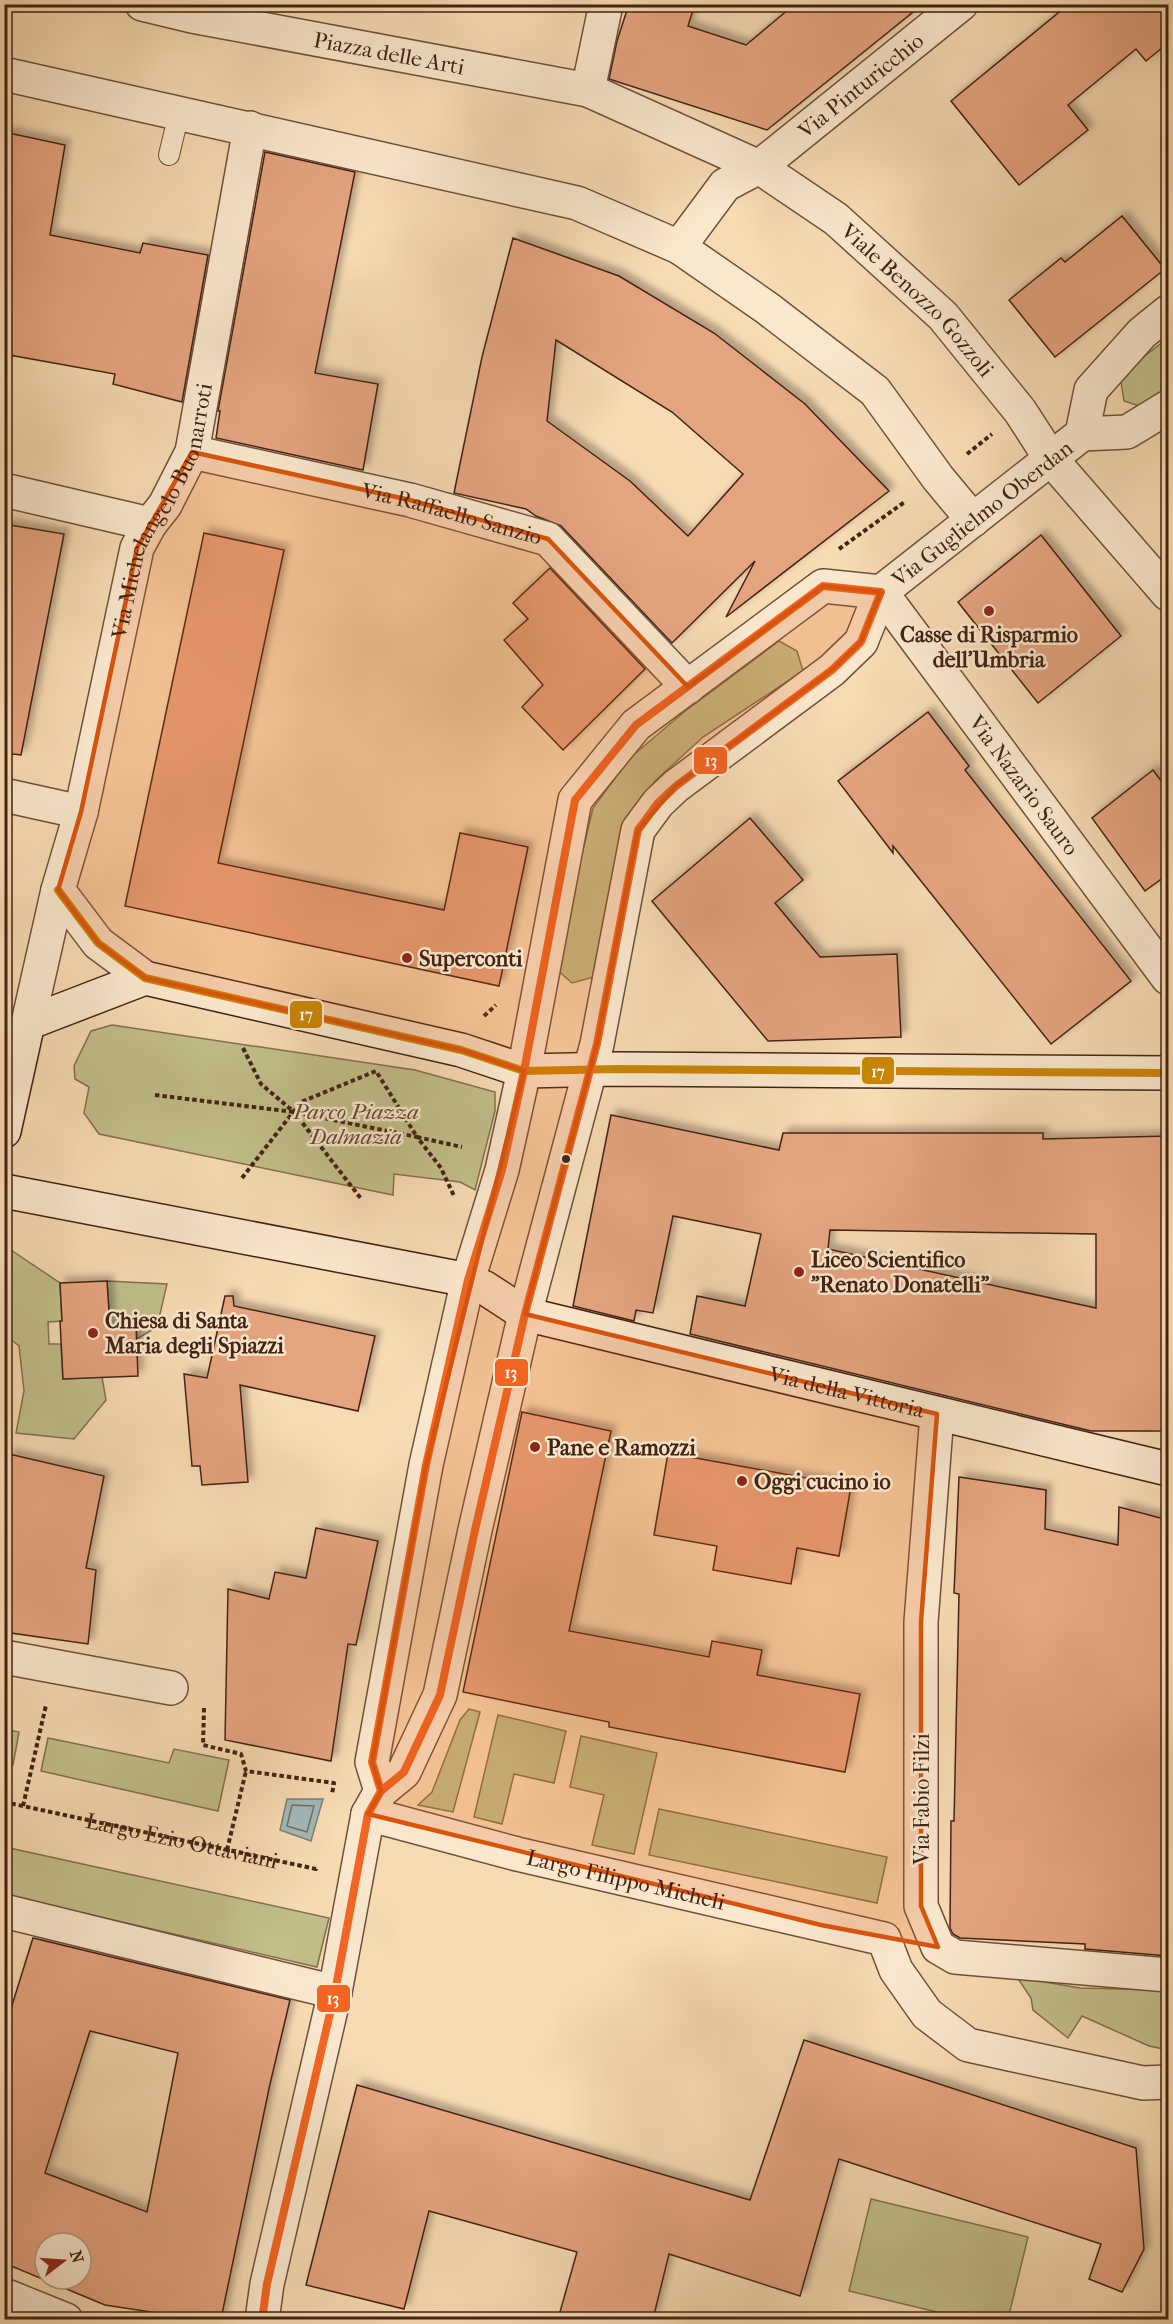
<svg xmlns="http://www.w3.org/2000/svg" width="1173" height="2324" font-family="'IM FELL French Canon',serif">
<defs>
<filter id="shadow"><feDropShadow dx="5.5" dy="-5.5" stdDeviation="3" flood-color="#0004"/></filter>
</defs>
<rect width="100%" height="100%" fill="#f8dbb3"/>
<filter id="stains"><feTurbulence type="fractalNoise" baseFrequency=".00333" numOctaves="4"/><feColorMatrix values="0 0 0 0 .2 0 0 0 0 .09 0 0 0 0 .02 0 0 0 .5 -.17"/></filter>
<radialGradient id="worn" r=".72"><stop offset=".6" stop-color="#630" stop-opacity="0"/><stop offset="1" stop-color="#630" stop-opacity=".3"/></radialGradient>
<!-- green -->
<g fill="#c2bf8a" stroke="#82704e" stroke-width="1.5">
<polygon points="1168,338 1168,389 1145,408 1124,401 1120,375"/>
<polygon points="779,641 797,651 803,671 703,737 655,781 625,819 594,977 572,983 555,968 593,808 630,758 684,712"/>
<polygon points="112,1025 415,1070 495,1092 495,1111 475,1190 460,1182 394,1174 393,1195 99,1134 84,1113 89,1087 75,1079 74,1066 91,1031"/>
<polygon points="8,1248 60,1283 62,1321 48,1322 49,1344 61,1344 63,1379 102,1377 106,1400 74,1439 16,1433 24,1391 19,1346 5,1335 4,1250"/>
<polygon points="107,1281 167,1284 157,1327 137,1339 136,1325 110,1326"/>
<polygon points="469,1709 480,1712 453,1812 418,1805 432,1792 460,1720"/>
<polygon points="498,1715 566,1731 554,1783 514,1774 502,1824 474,1817"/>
<polygon points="4,1729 19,1732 13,1765 5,1764"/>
<polygon points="581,1736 657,1753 634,1854 592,1845 604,1795 570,1787"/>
<polygon points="48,1738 169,1763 174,1749 229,1760 218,1811 41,1771"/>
<polygon points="659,1809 887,1857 877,1903 649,1855"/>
<polygon points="5,1847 329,1918 317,1967 5,1895"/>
<polygon points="1021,1978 1080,1988 1168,1990 1168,2050 1149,2046 1082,2016 1068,2038 1033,2010 1031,1998 1019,1980"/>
<polygon points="871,2199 1028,2237 1008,2319 966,2319 849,2291"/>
</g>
<!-- water -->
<polygon fill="#a2b8b8" stroke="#7c7c76" stroke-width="1.5" points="287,1799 323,1799 311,1841 280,1830"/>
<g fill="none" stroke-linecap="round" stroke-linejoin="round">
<!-- shore -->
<polygon stroke="#726d66" stroke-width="1.5" points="292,1805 314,1806 307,1832 287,1826"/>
</g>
<!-- building -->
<g fill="#e5a480" stroke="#432213" stroke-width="1.5" fill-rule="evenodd" filter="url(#shadow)">
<polygon points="629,4 695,4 688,26 746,45 795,4 923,4 767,130 609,79 617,41"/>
<polygon points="1069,4 1168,4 1168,43 1146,61 1136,49 1068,105 1088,130 1019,185 951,101"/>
<polygon points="4,132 65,145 50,235 140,253 143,243 208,255 182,402 113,384 115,374 4,354"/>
<polygon points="265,152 355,172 315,373 378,384 363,470 216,438 220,411 218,411"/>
<polygon points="1122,216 1165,269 1055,357 1009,300 1061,258 1065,262"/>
<path d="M513 238 619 276 714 333 805 404 889 491 726 617 755 561 672 643 561 526 536 516 526 509 454 493 482 357ZM556 340 672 412 743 474 688 536 630 481 547 421Z"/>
<polygon points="4,524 64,534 21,755 4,753"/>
<polygon points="204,533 284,550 218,863 444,910 460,833 528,847 499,986 125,906"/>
<polygon points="1041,535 1121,636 1038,703 958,602"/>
<polygon points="550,568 645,669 563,750 522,707 543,685 504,640 528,619 513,603"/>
<polygon points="928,712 969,766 965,770 1131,981 1051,1044 893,846 893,853 838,781"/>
<polygon points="1153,770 1168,790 1168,874 1145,891 1092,818"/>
<polygon points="750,818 803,880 775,903 820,957 897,954 901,1037 768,1041 652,901"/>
<path d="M611 1115 779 1150 783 1133H1043V1139L1168 1136V1174H1163L1165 1255H1168V1431H1091L690 1334 697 1296 745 1306 761 1234 673 1216 653 1313 636 1310 634 1321 573 1306ZM830 1230 1096 1234V1308L828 1249Z"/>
<polygon points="107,1281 110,1326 136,1325 138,1376 63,1379 60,1321 62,1321 60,1283"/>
<polygon points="225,1296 233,1296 234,1306 375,1336 358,1411 240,1385 248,1482 202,1485 200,1466 192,1466 184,1374 207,1378"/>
<polygon points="522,1412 611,1431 569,1631 709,1657 712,1641 762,1650 757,1675 860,1694 845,1772 609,1727 609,1722 463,1692"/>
<polygon points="668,1453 851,1486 839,1556 797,1548 791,1584 713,1570 717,1546 654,1535"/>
<polygon points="9,1454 104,1476 86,1568 96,1570 88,1644 4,1632 4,1474"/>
<polygon points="959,1477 1046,1490 1045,1529 1118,1545 1119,1507 1168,1520 1168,1956 1085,1949 1085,1944 960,1938 953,1934 950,1928 951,1821 954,1821 959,1594 954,1593"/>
<polygon points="316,1528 378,1541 356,1645 348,1644 331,1761 225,1740 228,1589 269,1599 275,1572 306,1578"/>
<path d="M33 1938 290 2000 270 2084 221 2319 190 2318 105 2305 4 2263V2031ZM90 2031 178 2053 147 2212 45 2173ZM45 2243H81V2279H45Z"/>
<polygon points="804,2040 1136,2148 1144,2249 1122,2292 1089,2279 1101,2244 839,2159 800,2296 669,2254 653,2319 558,2319 577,2252 429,2211 404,2309 306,2285 357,2085 750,2200"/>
</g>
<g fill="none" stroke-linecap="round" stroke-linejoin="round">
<defs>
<polyline id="lane" points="169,155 179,113"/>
<g id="street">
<path id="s2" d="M142 4 192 16 588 90 759 167 836 219 943 316 1020 411 1051 459 1168 594"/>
<polyline points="4,74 577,203 679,247 767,308 875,391 938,478 973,520"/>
<polyline points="588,90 606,4"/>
<path id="s3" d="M679 247 725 185 759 167 961 4"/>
<polyline points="1168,312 1142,333 1091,390 1082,434 1127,432 1168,407"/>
<path id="s4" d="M1082 434 881 592 1168 978"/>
<path id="s5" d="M192 452 410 500 548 539 688 687"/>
<polyline points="4,490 150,524"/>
<polyline points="4,795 81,812"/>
<polyline points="58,890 98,943 145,978"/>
<path id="s6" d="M28 1023 58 890 81 812 137 548 150 524 165 505 192 452 250 128"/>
<polyline points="937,1414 921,1622 921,1906 938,1947 955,1957 1168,1975"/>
<polyline points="4,1657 171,1688"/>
<path id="s7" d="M368 1814 517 1854 884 1939 896 1970 927 2014 968 2045 1143 2083 1168 2082"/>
<polyline points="4,1911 335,1992"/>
<polyline points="4,2295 66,2320"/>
<polyline points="262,2320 267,2284 335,1992 368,1814 381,1791 404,1772 440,1695 475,1530 525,1314 597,1044 638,830 658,803 676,786 832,670 861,642 881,592 823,586 636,725 575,800 524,1071 502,1170 468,1280 426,1465 372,1762 381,1791"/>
</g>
<g id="secondary">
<polyline points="4,1131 28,1023 145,978 461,1050 524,1071 616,1069 1168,1073"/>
<path id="s8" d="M4 1191 468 1280 485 1288 525 1314 1168 1469"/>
</g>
</defs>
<!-- lane casing -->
<use href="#lane" stroke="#70503b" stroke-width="22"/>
<!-- street casing -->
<use href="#street" stroke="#70503b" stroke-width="36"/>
<!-- secondary casing -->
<use href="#secondary" stroke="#432213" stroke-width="36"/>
<!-- path -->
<g stroke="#432213" stroke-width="4" stroke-dasharray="4.5 3" stroke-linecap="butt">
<polyline points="967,454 992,434"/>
<polyline points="839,549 906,501"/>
<polyline points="484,1016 496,1005"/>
<polyline points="243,1048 261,1084 294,1112 362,1200"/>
<polyline points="155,1095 294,1112 417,1137 441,1168 454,1196"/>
<polyline points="242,1178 301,1102 376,1071 417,1137 462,1147"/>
<polyline points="204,1708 203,1745 241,1754 246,1771 334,1783 332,1794"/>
<path id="s1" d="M4 1802 316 1869 317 1866"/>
<polyline points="23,1806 46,1705"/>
<polyline points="227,1850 246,1771"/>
</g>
<!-- lane -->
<use href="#lane" stroke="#fae8ce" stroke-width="20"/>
<!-- street -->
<use href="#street" stroke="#fae8ce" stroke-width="33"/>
<!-- secondary -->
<use href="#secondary" stroke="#fae8ce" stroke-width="33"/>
<defs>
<polyline id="bus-1" points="58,890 98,943 145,978 461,1050 524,1071 616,1069 1168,1073"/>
<polyline id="bus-2" points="262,2320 267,2284 335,1992 368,1814 381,1791 404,1772 440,1695 475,1530 525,1314 597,1044 638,830 658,803 676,786 832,670 861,642 881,592 823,586 636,725 575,800 524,1071 502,1170 468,1280 426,1465 372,1762 381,1791"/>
</defs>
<!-- bus-1 casing -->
<use href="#bus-1" stroke="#fae8ce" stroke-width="12"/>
<!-- bus-2 casing -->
<use href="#bus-2" stroke="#fae8ce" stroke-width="12"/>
<!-- bus-1 -->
<use href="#bus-1" stroke="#ca8505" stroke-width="8"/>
<!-- bus-2 -->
<use href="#bus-2" stroke="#f26522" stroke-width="8"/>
</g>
<!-- marked area -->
<path fill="#d8540d" fill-opacity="0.2" stroke="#d8540d" stroke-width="4.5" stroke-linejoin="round" d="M192 452 410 500 548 539 688 687 823 586 881 592 861 642 832 670 676 786 638 830 597 1044 525 1314 937 1414 921 1622V1906L938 1947 821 1925 368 1814 381 1791 372 1762 426 1465 524 1071 461 1050 145 978 98 943 58 890 81 812 137 548Z"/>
<!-- markers -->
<g fill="#8f2418" stroke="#fae8ce" stroke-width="2">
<circle cx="989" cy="611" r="6"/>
<circle cx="407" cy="958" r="6"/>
<circle cx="799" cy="1272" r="6"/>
<circle cx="93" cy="1333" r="6"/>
<circle cx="535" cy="1447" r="6"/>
<circle cx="742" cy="1481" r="6"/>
</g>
<circle fill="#432213" stroke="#fae8ce" stroke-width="2" cx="566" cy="1159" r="5"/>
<g text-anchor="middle" stroke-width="5" stroke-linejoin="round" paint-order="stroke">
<!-- street labels -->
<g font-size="22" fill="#432213" stroke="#fae8ce">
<text dy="8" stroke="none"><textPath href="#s2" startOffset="252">Piazza delle Arti</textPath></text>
<text dy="8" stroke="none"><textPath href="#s3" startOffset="246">Via Pinturicchio</textPath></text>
<text dy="8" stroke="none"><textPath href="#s2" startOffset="850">Viale Benozzo Gozzoli</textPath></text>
<text dy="8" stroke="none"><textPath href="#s6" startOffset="532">Via Michelangelo Buonarroti</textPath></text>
<text transform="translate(982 513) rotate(-38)" y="8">Via Guglielmo Oberdan</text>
<text dy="8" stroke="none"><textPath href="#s5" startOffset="267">Via Raffaello Sanzio</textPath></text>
<text dy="8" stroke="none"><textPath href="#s4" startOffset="496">Via Nazario Sauro</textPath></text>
<text dy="8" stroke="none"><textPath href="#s8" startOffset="870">Via della Vittoria</textPath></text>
<text transform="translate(921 1799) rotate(-90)" y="8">Via Fabio Filzi</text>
<text dy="8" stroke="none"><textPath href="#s1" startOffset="182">Largo Ezio Ottaviani</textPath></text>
<text dy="8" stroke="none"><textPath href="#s7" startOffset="266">Largo Filippo Micheli</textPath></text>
</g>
<!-- poi labels -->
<g font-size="22" font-weight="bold" fill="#432213" stroke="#fae8ce" text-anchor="start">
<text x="989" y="642" text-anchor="middle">Casse di Risparmio<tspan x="989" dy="25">dell'Umbria</tspan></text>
<text x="419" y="966">Superconti</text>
<text x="811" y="1267">Liceo Scientifico<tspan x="811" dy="25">"Renato Donatelli"</tspan></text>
<text x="105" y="1328">Chiesa di Santa<tspan x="105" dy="25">Maria degli Spiazzi</tspan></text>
<text x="547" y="1455">Pane e Ramozzi</text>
<text x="754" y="1489">Oggi cucino io</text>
</g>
<!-- park labels -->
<g font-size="22" font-style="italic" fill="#634931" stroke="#fae8ce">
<text x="356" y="1119">Parco Piazza<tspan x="356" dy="25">Dalmazia</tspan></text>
</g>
</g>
<g stroke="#fae8ce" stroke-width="2">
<rect x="693" y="746" width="35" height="29" rx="6" fill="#f26522"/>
<rect x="289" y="1000" width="34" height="29" rx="6" fill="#ca8505"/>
<rect x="861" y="1056" width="34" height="29" rx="6" fill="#ca8505"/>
<rect x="494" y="1358" width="35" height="29" rx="6" fill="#f26522"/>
<rect x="316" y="1984" width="35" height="29" rx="6" fill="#f26522"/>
</g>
<g font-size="16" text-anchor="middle" font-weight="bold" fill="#fff">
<text x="711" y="766">13</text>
<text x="306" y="1020">17</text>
<text x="878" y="1077">17</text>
<text x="511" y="1378">13</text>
<text x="333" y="2004">13</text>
</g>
<!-- margin -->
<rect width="1173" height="2324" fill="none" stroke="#f8dbb3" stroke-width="24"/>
<rect x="6" y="6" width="1161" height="2312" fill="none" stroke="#432213" stroke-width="3"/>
<rect x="12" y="12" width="1149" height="2300" fill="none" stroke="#432213" stroke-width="1.5"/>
<!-- north arrow -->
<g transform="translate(63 2261) rotate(73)"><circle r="28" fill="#fae8ce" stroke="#b19983" stroke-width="1.5"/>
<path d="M0-4.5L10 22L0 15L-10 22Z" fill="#8f2418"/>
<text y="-9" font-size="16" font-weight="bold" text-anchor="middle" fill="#432213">N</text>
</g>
<rect width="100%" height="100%" filter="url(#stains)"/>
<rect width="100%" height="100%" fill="url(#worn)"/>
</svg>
